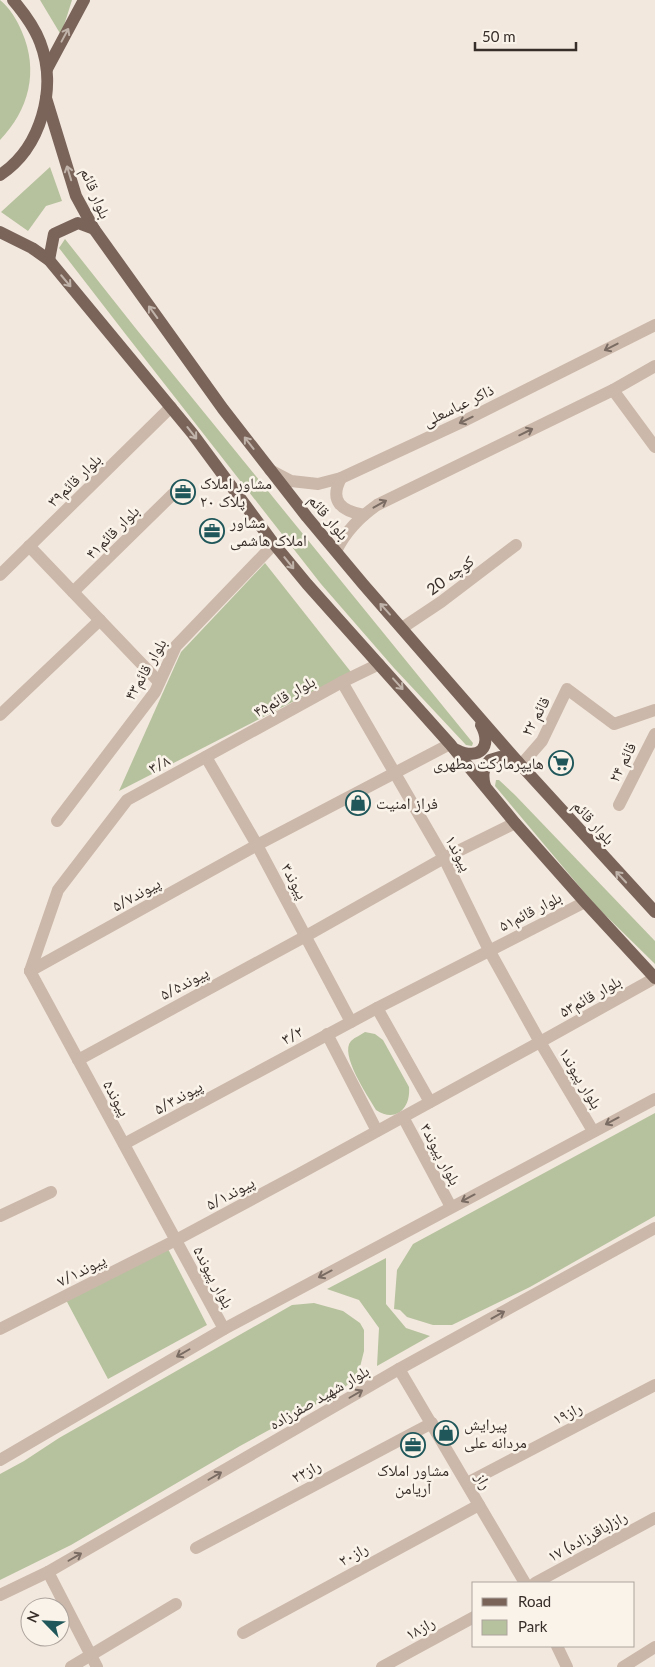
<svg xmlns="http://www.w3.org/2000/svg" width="655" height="1667" font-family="Lato,'Noto Naskh Arabic',sans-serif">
<rect width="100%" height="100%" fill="#f3e8de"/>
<!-- green -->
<g fill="#b6c29e">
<path d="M0 0C10 8 17 20 22 32 39 71 29 110 0 140Z"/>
<polygon points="40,0 72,0 61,35"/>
<polygon points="50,167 62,201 46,206 28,231 1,212"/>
<polygon points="65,239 137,330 473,743 472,746 466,745 394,668 321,584 127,336 59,248"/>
<polygon points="265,563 351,672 119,791 181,652"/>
<polygon points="496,780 499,780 515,795 655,941 655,964 595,905 495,786"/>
<path d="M365 1032 375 1034 383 1040 409 1087C411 1109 395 1123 376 1110 368 1096 339 1054 351 1041 355 1037 361 1035 365 1032Z"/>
<polygon points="655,1113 655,1216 530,1287 452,1325 433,1325 407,1317 400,1310 394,1309 397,1270 413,1244"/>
<polygon points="167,1247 207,1325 108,1379 66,1300"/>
<polygon points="386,1258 386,1304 406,1328 430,1336 377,1366 379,1328 359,1300 327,1289"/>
<polygon points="314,1303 343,1311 360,1323 364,1330 364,1351 360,1367 354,1378 342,1390 240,1446 71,1545 0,1580 0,1474 24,1461 59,1438 292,1305"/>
</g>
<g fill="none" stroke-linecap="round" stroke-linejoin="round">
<!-- minor -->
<g stroke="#cbb8aa" stroke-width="12">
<polyline points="613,390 655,447"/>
<polyline points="270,470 291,481 318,484 341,478 466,420 655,325"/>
<path d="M341 478C329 501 341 511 364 515"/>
<polyline points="29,546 159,682"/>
<path d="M336 551C346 531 359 518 377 505L613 390 655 366"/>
<polyline points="0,575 171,407"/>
<polyline points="73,592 173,494"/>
<polyline points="402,628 441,602 516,545"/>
<polyline points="342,682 444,858 489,950 540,1042 593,1131"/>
<polyline points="0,715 100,620"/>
<polyline points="206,757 257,845 351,1022"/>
<polyline points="521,765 542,741 567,689 614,724 655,710"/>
<polyline points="619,805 655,734"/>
<polyline points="57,821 155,692 176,646 274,544"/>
<polyline points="30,971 58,890 127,800 342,682 379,664"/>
<polyline points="30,971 257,845 450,744"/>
<polyline points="30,971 224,1329"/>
<polyline points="377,1008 430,1102"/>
<polyline points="327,1034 377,1131"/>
<polyline points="78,1060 306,936 444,858 515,823"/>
<polyline points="403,1117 451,1207"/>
<polyline points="124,1144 377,1008 585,902"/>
<polyline points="0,1216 51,1192"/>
<polyline points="0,1329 176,1240 299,1174 540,1042 655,978"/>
<polyline points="399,1369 525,1583"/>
<polyline points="0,1460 224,1329 655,1099"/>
<polyline points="467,1483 655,1385"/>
<polyline points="196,1548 432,1423"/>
<polyline points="48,1572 97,1667"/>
<polyline points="535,1583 655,1518"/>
<polyline points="0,1595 48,1572 399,1369 655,1228"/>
<polyline points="243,1633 479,1505"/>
<polyline points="557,1646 567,1667"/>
<polyline points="71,1667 176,1604"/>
<polyline points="382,1667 474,1617"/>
<polyline points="623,1667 655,1647"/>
</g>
<!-- major -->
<g stroke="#7a645a" stroke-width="12">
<polyline points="47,69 84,0"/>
<polyline points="46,98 76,196 94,229 223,409 307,517 363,584 518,762 655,912"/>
<path d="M0 175C41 148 58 88 40 42 34 26 24 13 13 0"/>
<polyline points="0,232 32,248 49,260 192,433 274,544 307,584 450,744 515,823 585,902 655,978"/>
<polyline points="49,260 54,234 78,223 94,229"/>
<path d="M457 750C479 761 493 747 481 725"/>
<path d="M485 786C482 775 483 768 490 760L500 757 518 762"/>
</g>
</g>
<!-- one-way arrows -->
<defs><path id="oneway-shaft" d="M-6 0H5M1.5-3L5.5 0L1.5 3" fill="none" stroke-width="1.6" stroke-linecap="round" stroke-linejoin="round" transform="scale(1.25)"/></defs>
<g stroke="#c0b3a9">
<use href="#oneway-shaft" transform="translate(65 35) rotate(-62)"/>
<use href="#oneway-shaft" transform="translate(69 173) rotate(-107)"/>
<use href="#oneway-shaft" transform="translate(66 281) rotate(50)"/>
<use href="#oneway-shaft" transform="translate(153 312) rotate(-126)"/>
<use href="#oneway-shaft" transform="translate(192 433) rotate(52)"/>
<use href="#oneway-shaft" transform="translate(249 443) rotate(-128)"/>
<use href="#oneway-shaft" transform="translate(289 563) rotate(51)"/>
<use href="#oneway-shaft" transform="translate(385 609) rotate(-132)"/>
<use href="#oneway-shaft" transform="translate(398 684) rotate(48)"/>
<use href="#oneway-shaft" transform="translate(621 877) rotate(-133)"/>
</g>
<g stroke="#7a6c63">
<use href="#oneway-shaft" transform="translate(611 347) rotate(153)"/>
<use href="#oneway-shaft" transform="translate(466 420) rotate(154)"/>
<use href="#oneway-shaft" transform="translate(526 432) rotate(-26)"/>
<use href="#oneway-shaft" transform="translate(380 504) rotate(-29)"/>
<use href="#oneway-shaft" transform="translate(612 1121) rotate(152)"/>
<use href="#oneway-shaft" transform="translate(468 1198) rotate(152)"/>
<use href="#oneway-shaft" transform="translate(325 1274) rotate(152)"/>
<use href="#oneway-shaft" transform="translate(498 1315) rotate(-29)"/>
<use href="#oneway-shaft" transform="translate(183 1353) rotate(150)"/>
<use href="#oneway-shaft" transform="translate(356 1394) rotate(-30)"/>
<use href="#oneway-shaft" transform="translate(215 1476) rotate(-30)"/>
<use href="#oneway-shaft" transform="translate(75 1557) rotate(-30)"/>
</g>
<!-- icons -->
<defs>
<symbol id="office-ring" viewBox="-11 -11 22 22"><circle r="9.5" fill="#faf3ea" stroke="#1f575a" stroke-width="1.5"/><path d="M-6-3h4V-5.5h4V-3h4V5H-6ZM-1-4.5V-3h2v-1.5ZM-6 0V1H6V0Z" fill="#1f575a"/></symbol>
<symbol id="supermarket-ring" viewBox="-11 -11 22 22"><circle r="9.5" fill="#faf3ea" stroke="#1f575a" stroke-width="1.5"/><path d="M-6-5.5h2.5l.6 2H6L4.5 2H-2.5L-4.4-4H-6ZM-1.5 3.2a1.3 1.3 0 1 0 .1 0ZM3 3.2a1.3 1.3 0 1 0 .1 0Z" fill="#1f575a"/></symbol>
<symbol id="shop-ring" viewBox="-11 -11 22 22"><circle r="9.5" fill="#faf3ea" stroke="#1f575a" stroke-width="1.5"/><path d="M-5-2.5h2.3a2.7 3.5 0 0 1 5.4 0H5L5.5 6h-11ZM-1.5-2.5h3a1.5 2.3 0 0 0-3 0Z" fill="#1f575a"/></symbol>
</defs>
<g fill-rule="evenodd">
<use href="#office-ring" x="169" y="478" width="28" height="28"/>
<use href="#office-ring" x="198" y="517" width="28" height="28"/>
<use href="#supermarket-ring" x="547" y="749" width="28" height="28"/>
<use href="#shop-ring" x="344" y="789" width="28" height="28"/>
<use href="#shop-ring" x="432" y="1419" width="28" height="28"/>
<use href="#office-ring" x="399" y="1431" width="28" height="28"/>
</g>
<g text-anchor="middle" stroke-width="5" stroke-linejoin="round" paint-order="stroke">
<!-- street labels -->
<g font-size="16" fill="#382e29" stroke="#faf3ea">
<text transform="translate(96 193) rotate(67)" y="6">بلوار قائم</text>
<text transform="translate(458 405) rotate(-26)" y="6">ذاکر عباسعلی</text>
<text transform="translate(74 480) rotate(-44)" y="6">بلوار قائم۳۹</text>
<text transform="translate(329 517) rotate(50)" y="6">بلوار قائم</text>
<text transform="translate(112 532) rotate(-45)" y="6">بلوار قائم۴۱</text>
<text transform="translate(450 575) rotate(-37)" y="6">کوچه 20</text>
<text transform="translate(145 669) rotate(-60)" y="6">بلوار قائم۴۳</text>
<text transform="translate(284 696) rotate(-29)" y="6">بلوار قائم۴۵</text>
<text transform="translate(535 716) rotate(-61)" y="6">قائم ۲۲</text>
<text transform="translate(622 762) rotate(-63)" y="6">۲۴ قائم</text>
<text transform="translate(159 764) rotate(-28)" y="6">۳/۸</text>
<text transform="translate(594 822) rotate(48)" y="6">بلوار قائم</text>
<text transform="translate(459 853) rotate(62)" y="6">پیوند۱</text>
<text transform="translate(295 881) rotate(62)" y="6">پیوند۳</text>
<text transform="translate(136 894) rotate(-29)" y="6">پیوند۵/۷</text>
<text transform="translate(530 911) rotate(-27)" y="6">بلوار قائم۵۱</text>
<text transform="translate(184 983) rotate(-28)" y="6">پیوند۵/۵</text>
<text transform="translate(590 996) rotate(-29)" y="6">بلوار قائم۵۳</text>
<text transform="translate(292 1035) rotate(-28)" y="6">۳/۲</text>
<text transform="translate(581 1078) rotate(59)" y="6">بلوار پیوند۱</text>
<text transform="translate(178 1097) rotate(-29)" y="6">پیوند۵/۳</text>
<text transform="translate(117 1098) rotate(61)" y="6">پیوند۵</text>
<text transform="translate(441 1154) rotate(62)" y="6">بلوار پیوند۳</text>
<text transform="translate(230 1193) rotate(-28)" y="6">پیوند۵/۱</text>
<text transform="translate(81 1270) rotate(-27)" y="6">پیوند۷/۱</text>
<text transform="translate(214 1277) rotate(62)" y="6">بلوار پیوند۵</text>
<text transform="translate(319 1397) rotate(-30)" y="6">بلوار شهید صفرزاده</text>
<text transform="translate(567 1413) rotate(-27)" y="6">راز۱۹</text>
<text transform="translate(306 1471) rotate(-28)" y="6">راز۲۲</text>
<text transform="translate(484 1481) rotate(61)" y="6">راز</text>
<text transform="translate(587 1536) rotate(-29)" y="6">۱۷ راز(باقرزاده)</text>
<text transform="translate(353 1554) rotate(-29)" y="6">راز۲۰</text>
<text transform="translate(420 1628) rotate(-29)" y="6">راز۱۸</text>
</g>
<!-- poi labels -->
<g font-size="16" fill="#382e29" stroke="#faf3ea" text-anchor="start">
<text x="200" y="489">مشاور املاک<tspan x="200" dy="18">پلاک ۲۰</tspan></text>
<text x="230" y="528">مشاور<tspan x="230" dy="18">املاک هاشمی</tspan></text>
<text x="544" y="769" text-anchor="end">هایپرمارکت مطهری</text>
<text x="376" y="809">فراز امنیت</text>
<text x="464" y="1430">پیرایش<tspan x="464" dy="18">مردانه علی</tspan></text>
<text x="413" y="1476" text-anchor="middle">مشاور املاک<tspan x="413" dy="18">آریامن</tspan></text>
</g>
</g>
<!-- legend -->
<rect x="472" y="1582" width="162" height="65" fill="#faf3ea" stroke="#aca49d"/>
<rect x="482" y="1598" width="25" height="8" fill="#7a645a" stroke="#aca49d"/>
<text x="518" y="1607" font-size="15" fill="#382e29">Road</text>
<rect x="482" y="1620" width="25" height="15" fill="#b6c29e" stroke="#aca49d"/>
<text x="518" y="1632" font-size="15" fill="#382e29">Park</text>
<!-- north arrow -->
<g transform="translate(45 1622) rotate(294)"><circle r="24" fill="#faf3ea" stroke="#aca49d"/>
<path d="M0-4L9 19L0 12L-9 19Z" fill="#1f575a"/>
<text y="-8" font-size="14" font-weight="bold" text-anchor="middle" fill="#382e29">N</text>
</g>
<!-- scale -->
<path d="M475 42v8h101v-8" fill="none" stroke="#382e29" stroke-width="2.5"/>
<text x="482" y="42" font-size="15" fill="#382e29" stroke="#faf3ea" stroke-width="4" paint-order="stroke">50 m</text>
</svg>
